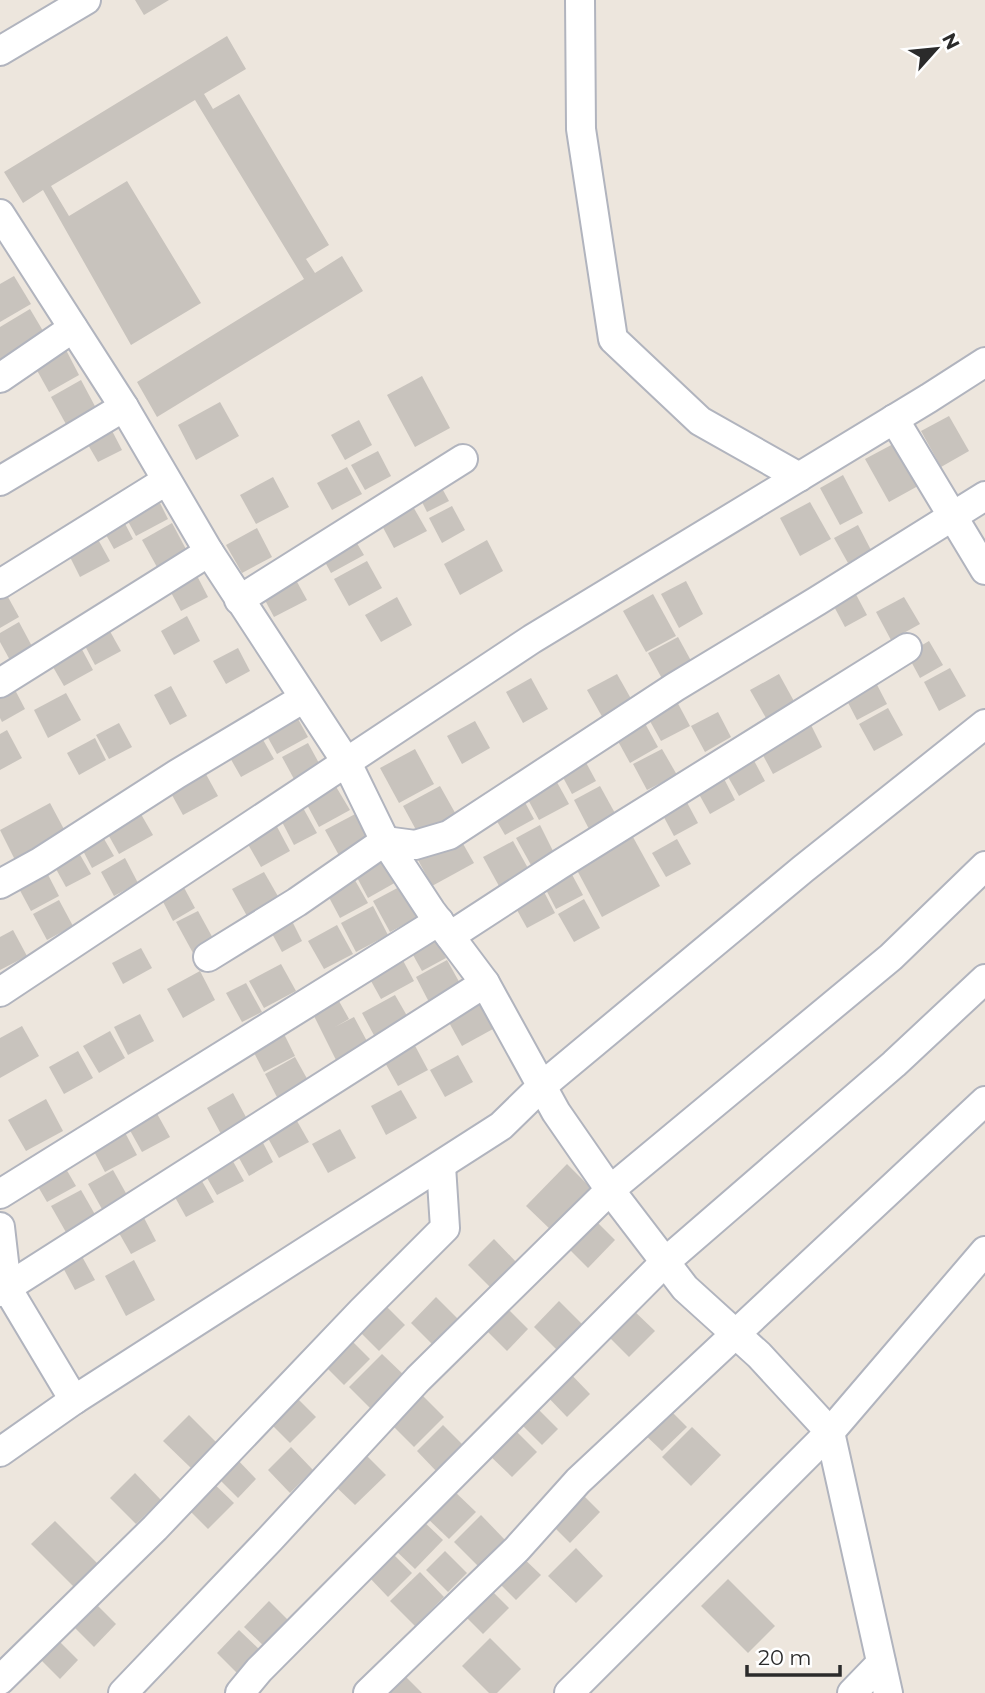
<svg xmlns="http://www.w3.org/2000/svg" width="985" height="1693" font-family="Montserrat,sans-serif">
<rect width="100%" height="100%" fill="#ede6dd"/>
<!-- building -->
<g fill="#c8c3bd">
<polygon points="135,0 169,0 144,15"/>
<polygon points="227,36 246,69 204,94 213,109 239,94 329,245 306,259 315,273 342,256 363,291 157,417 137,382 304,279 195,100 51,186 69,216 127,181 201,303 131,345 43,190 23,203 4,172"/>
<polygon points="14,276 31,304 0,322 0,284"/>
<polygon points="30,309 46,336 0,364 0,327"/>
<polygon points="65,348 79,375 49,392 34,365"/>
<polygon points="422,376 450,428 415,447 387,395"/>
<polygon points="81,380 97,410 67,426 51,397"/>
<polygon points="220,402 239,436 196,460 178,425"/>
<polygon points="949,416 969,451 941,467 921,431"/>
<polygon points="359,420 372,445 345,460 331,435"/>
<polygon points="108,423 122,450 98,462 83,436"/>
<polygon points="895,443 918,486 889,502 865,459"/>
<polygon points="378,451 391,476 365,490 351,465"/>
<polygon points="347,467 362,494 332,510 317,483"/>
<polygon points="843,475 863,513 840,525 820,488"/>
<polygon points="273,477 289,507 256,524 240,495"/>
<polygon points="438,481 449,501 427,512 417,492"/>
<polygon points="156,495 168,519 136,536 123,512"/>
<polygon points="810,502 831,539 800,556 780,518"/>
<polygon points="411,503 427,531 394,548 379,520"/>
<polygon points="452,506 465,530 442,543 429,518"/>
<polygon points="121,516 133,539 114,549 101,526"/>
<polygon points="172,523 187,551 157,567 142,540"/>
<polygon points="858,525 871,550 848,563 834,538"/>
<polygon points="257,528 272,557 242,573 226,545"/>
<polygon points="95,534 110,561 80,577 66,549"/>
<polygon points="352,535 364,555 331,573 320,553"/>
<polygon points="487,540 503,571 460,595 444,564"/>
<polygon points="367,561 382,588 349,606 334,579"/>
<polygon points="194,570 208,597 181,611 167,585"/>
<polygon points="291,571 307,600 274,617 259,589"/>
<polygon points="686,581 703,614 679,628 661,594"/>
<polygon points="852,587 867,615 845,627 830,599"/>
<polygon points="3,588 19,617 0,628 0,589"/>
<polygon points="653,594 676,636 646,652 623,611"/>
<polygon points="397,597 412,625 381,642 365,615"/>
<polygon points="904,597 920,624 891,640 876,612"/>
<polygon points="187,616 200,641 174,655 161,631"/>
<polygon points="19,622 34,650 11,662 0,642 0,633"/>
<polygon points="107,626 121,651 95,665 82,640"/>
<polygon points="678,637 695,668 665,684 648,653"/>
<polygon points="929,641 943,665 920,678 907,654"/>
<polygon points="79,644 93,670 64,686 49,660"/>
<polygon points="238,648 250,671 226,684 213,661"/>
<polygon points="950,668 966,696 939,711 924,682"/>
<polygon points="617,674 634,704 604,720 587,690"/>
<polygon points="779,674 795,703 766,718 750,690"/>
<polygon points="531,678 548,709 523,723 506,692"/>
<polygon points="874,679 887,704 857,720 844,695"/>
<polygon points="13,686 25,709 2,722 0,718 0,693"/>
<polygon points="171,686 187,716 170,725 154,695"/>
<polygon points="66,693 81,720 48,738 34,710"/>
<polygon points="675,698 690,726 661,741 646,714"/>
<polygon points="888,708 903,735 874,751 859,724"/>
<polygon points="293,710 308,737 277,754 262,727"/>
<polygon points="718,712 731,737 705,752 691,726"/>
<polygon points="807,717 822,747 773,774 757,744"/>
<polygon points="642,718 658,747 630,763 614,734"/>
<polygon points="475,721 490,748 462,764 447,736"/>
<polygon points="119,723 132,747 109,759 96,735"/>
<polygon points="7,730 22,758 0,770 0,734"/>
<polygon points="258,731 274,759 241,777 225,749"/>
<polygon points="95,738 106,760 79,775 67,753"/>
<polygon points="308,743 320,765 294,779 282,757"/>
<polygon points="415,749 434,784 399,803 380,768"/>
<polygon points="662,749 677,775 647,790 633,764"/>
<polygon points="751,755 765,781 739,796 724,770"/>
<polygon points="583,757 596,781 572,794 559,770"/>
<polygon points="202,767 218,796 183,815 167,786"/>
<polygon points="721,773 735,800 710,814 695,787"/>
<polygon points="553,775 569,804 539,820 524,792"/>
<polygon points="335,785 350,810 319,827 305,801"/>
<polygon points="440,786 458,818 421,839 403,806"/>
<polygon points="600,786 616,815 589,829 574,800"/>
<polygon points="521,795 534,819 505,835 491,811"/>
<polygon points="683,795 698,823 674,836 659,808"/>
<polygon points="50,803 66,833 15,860 0,830"/>
<polygon points="302,806 317,833 294,845 280,818"/>
<polygon points="138,809 153,835 119,854 104,827"/>
<polygon points="359,812 375,841 341,859 325,830"/>
<polygon points="275,823 290,851 261,867 245,839"/>
<polygon points="540,825 554,853 531,865 516,838"/>
<polygon points="628,828 660,886 602,917 571,859"/>
<polygon points="100,832 114,856 92,868 79,843"/>
<polygon points="458,835 474,863 432,886 417,858"/>
<polygon points="677,839 691,864 666,877 652,853"/>
<polygon points="513,841 529,870 499,886 483,857"/>
<polygon points="75,846 91,874 66,887 51,860"/>
<polygon points="383,854 398,881 368,898 353,870"/>
<polygon points="125,858 138,883 114,896 101,872"/>
<polygon points="44,867 59,896 31,911 16,883"/>
<polygon points="569,869 583,895 556,909 543,884"/>
<polygon points="264,872 279,898 247,916 232,889"/>
<polygon points="352,875 368,903 340,918 325,890"/>
<polygon points="181,882 195,908 173,921 159,894"/>
<polygon points="403,885 420,916 390,932 373,901"/>
<polygon points="542,888 555,913 527,928 513,903"/>
<polygon points="584,899 600,928 574,942 558,914"/>
<polygon points="59,900 73,926 47,940 33,914"/>
<polygon points="373,906 388,935 356,952 341,923"/>
<polygon points="198,911 215,942 193,953 176,922"/>
<polygon points="290,917 302,941 282,952 269,928"/>
<polygon points="337,925 353,954 324,969 308,941"/>
<polygon points="13,930 27,956 0,970 0,937"/>
<polygon points="433,933 446,958 422,971 408,946"/>
<polygon points="141,948 152,968 123,984 112,963"/>
<polygon points="399,953 414,981 381,999 366,972"/>
<polygon points="447,960 462,987 430,1004 416,977"/>
<polygon points="281,964 296,991 264,1008 249,981"/>
<polygon points="200,971 215,1000 183,1018 167,989"/>
<polygon points="246,983 262,1012 242,1022 226,993"/>
<polygon points="335,994 349,1019 335,1027 354,1017 369,1045 337,1062 310,1008"/>
<polygon points="395,995 410,1021 376,1039 362,1013"/>
<polygon points="478,999 493,1029 462,1046 446,1017"/>
<polygon points="140,1014 154,1041 128,1055 114,1027"/>
<polygon points="22,1026 39,1056 0,1078 0,1038"/>
<polygon points="281,1028 295,1056 264,1072 250,1045"/>
<polygon points="110,1031 125,1058 99,1073 83,1046"/>
<polygon points="413,1042 428,1070 398,1086 383,1059"/>
<polygon points="78,1051 93,1078 64,1094 49,1067"/>
<polygon points="458,1055 473,1082 445,1097 430,1070"/>
<polygon points="295,1057 310,1084 279,1101 265,1074"/>
<polygon points="401,1090 417,1118 386,1135 371,1106"/>
<polygon points="233,1093 247,1119 221,1134 207,1108"/>
<polygon points="46,1099 63,1131 26,1151 8,1120"/>
<polygon points="155,1110 170,1137 142,1152 127,1125"/>
<polygon points="293,1114 309,1142 279,1158 264,1131"/>
<polygon points="122,1127 137,1155 105,1172 90,1144"/>
<polygon points="340,1129 356,1158 328,1173 312,1144"/>
<polygon points="259,1135 273,1162 249,1176 234,1149"/>
<polygon points="230,1156 244,1181 217,1195 203,1171"/>
<polygon points="62,1162 76,1186 47,1202 33,1178"/>
<polygon points="567,1164 592,1189 552,1231 526,1206"/>
<polygon points="113,1170 127,1195 102,1209 88,1184"/>
<polygon points="199,1176 214,1202 186,1217 172,1192"/>
<polygon points="81,1190 97,1218 67,1234 51,1206"/>
<polygon points="141,1212 156,1241 131,1254 115,1226"/>
<polygon points="590,1215 615,1240 588,1268 563,1243"/>
<polygon points="494,1239 518,1264 493,1290 468,1265"/>
<polygon points="79,1251 95,1280 75,1290 60,1262"/>
<polygon points="134,1260 155,1300 126,1316 105,1276"/>
<polygon points="436,1297 461,1322 435,1347 411,1323"/>
<polygon points="381,1301 405,1325 379,1351 355,1327"/>
<polygon points="559,1301 583,1325 557,1350 534,1327"/>
<polygon points="506,1307 528,1329 507,1351 485,1329"/>
<polygon points="631,1308 655,1331 629,1357 606,1334"/>
<polygon points="346,1335 370,1359 344,1385 320,1361"/>
<polygon points="382,1354 407,1378 374,1412 349,1387"/>
<polygon points="566,1369 590,1394 567,1417 543,1392"/>
<polygon points="291,1392 316,1417 290,1443 265,1418"/>
<polygon points="420,1393 444,1417 414,1447 390,1423"/>
<polygon points="663,1403 687,1427 662,1451 638,1428"/>
<polygon points="534,1405 558,1429 542,1445 518,1421"/>
<polygon points="189,1415 217,1443 191,1468 163,1441"/>
<polygon points="443,1425 465,1447 438,1473 417,1451"/>
<polygon points="511,1426 537,1452 512,1477 486,1452"/>
<polygon points="692,1427 721,1455 691,1486 662,1457"/>
<polygon points="291,1447 313,1470 290,1493 268,1470"/>
<polygon points="363,1452 386,1475 355,1505 332,1483"/>
<polygon points="233,1455 256,1479 238,1498 214,1474"/>
<polygon points="135,1473 161,1500 136,1524 110,1498"/>
<polygon points="209,1479 234,1503 208,1529 184,1505"/>
<polygon points="453,1490 476,1512 449,1539 426,1517"/>
<polygon points="578,1490 600,1512 570,1543 547,1520"/>
<polygon points="481,1515 506,1541 480,1568 454,1542"/>
<polygon points="420,1518 443,1540 415,1569 392,1547"/>
<polygon points="55,1521 98,1564 75,1588 31,1544"/>
<polygon points="576,1548 603,1576 576,1603 548,1576"/>
<polygon points="390,1551 412,1573 388,1597 367,1575"/>
<polygon points="445,1551 467,1573 448,1592 426,1570"/>
<polygon points="518,1553 541,1575 516,1600 494,1578"/>
<polygon points="420,1572 444,1597 415,1626 390,1601"/>
<polygon points="728,1579 775,1626 748,1653 701,1606"/>
<polygon points="487,1586 509,1608 483,1634 461,1612"/>
<polygon points="92,1600 116,1624 94,1647 70,1623"/>
<polygon points="269,1601 295,1627 270,1652 244,1627"/>
<polygon points="239,1630 262,1652 239,1675 217,1653"/>
<polygon points="50,1632 78,1660 60,1679 31,1650"/>
<polygon points="490,1638 521,1669 497,1693 489,1693 462,1666"/>
<polygon points="399,1670 422,1693 376,1693"/>
</g>
<g fill="none" stroke-linecap="round" stroke-linejoin="round">
<defs>
<g id="street">
<polyline points="580,0 581,129 613,339 700,421 799,477"/>
<polyline points="0,51 86,0"/>
<polyline points="0,214 124,407 209,552 347,763 385,841 431,911 485,983 556,1112 610,1190 685,1288 759,1355 830,1432 888,1693"/>
<polyline points="0,378 73,328"/>
<polyline points="894,419 985,570"/>
<polyline points="0,481 124,407"/>
<polyline points="0,584 164,482 170,487"/>
<polyline points="239,600 463,459"/>
<polyline points="0,683 209,552"/>
<polyline points="0,884 40,862 177,774 304,698"/>
<polyline points="450,936 559,865 907,648"/>
<polyline points="208,957 297,902 385,841 415,845 449,835 675,687 817,601 985,496"/>
<polyline points="0,992 532,639 929,398 985,362"/>
<polyline points="0,1194 439,921"/>
<polyline points="0,1227 7,1288 74,1400"/>
<polyline points="0,1292 485,983"/>
<polyline points="0,1452 74,1400 501,1126 542,1086 803,869 985,724"/>
<polyline points="0,1680 155,1528 362,1311 445,1228 441,1166"/>
<polyline points="123,1693 270,1539 418,1379 610,1190 891,957 985,866"/>
<polyline points="240,1693 259,1670 665,1262 894,1064 985,979"/>
<polyline points="368,1693 517,1549 578,1481 985,1101"/>
<polyline points="569,1693 830,1432 985,1251"/>
<polyline points="852,1693 881,1663"/>
</g>
</defs>
<!-- street casing -->
<use href="#street" stroke="#b1b4be" stroke-width="32"/>
<!-- street -->
<use href="#street" stroke="#fff" stroke-width="28"/>
</g>
<!-- north arrow -->
<g transform="translate(936 49) rotate(63)" stroke="#ffffff" stroke-width="5" paint-order="stroke">
<path d="M0-5L12 26L0 18L-12 26Z" fill="#2b2b2b"/>
<text y="-10" font-size="19" font-weight="bold" text-anchor="middle" fill="#2b2b2b">N</text>
</g>
<!-- scale -->
<path d="M747 1665v10h93v-10" fill="none" stroke="#2b2b2b" stroke-width="3.5"/>
<text x="758" y="1665" font-size="21" fill="#2b2b2b" stroke="#ffffff" stroke-width="5" paint-order="stroke">20 m</text>
</svg>
